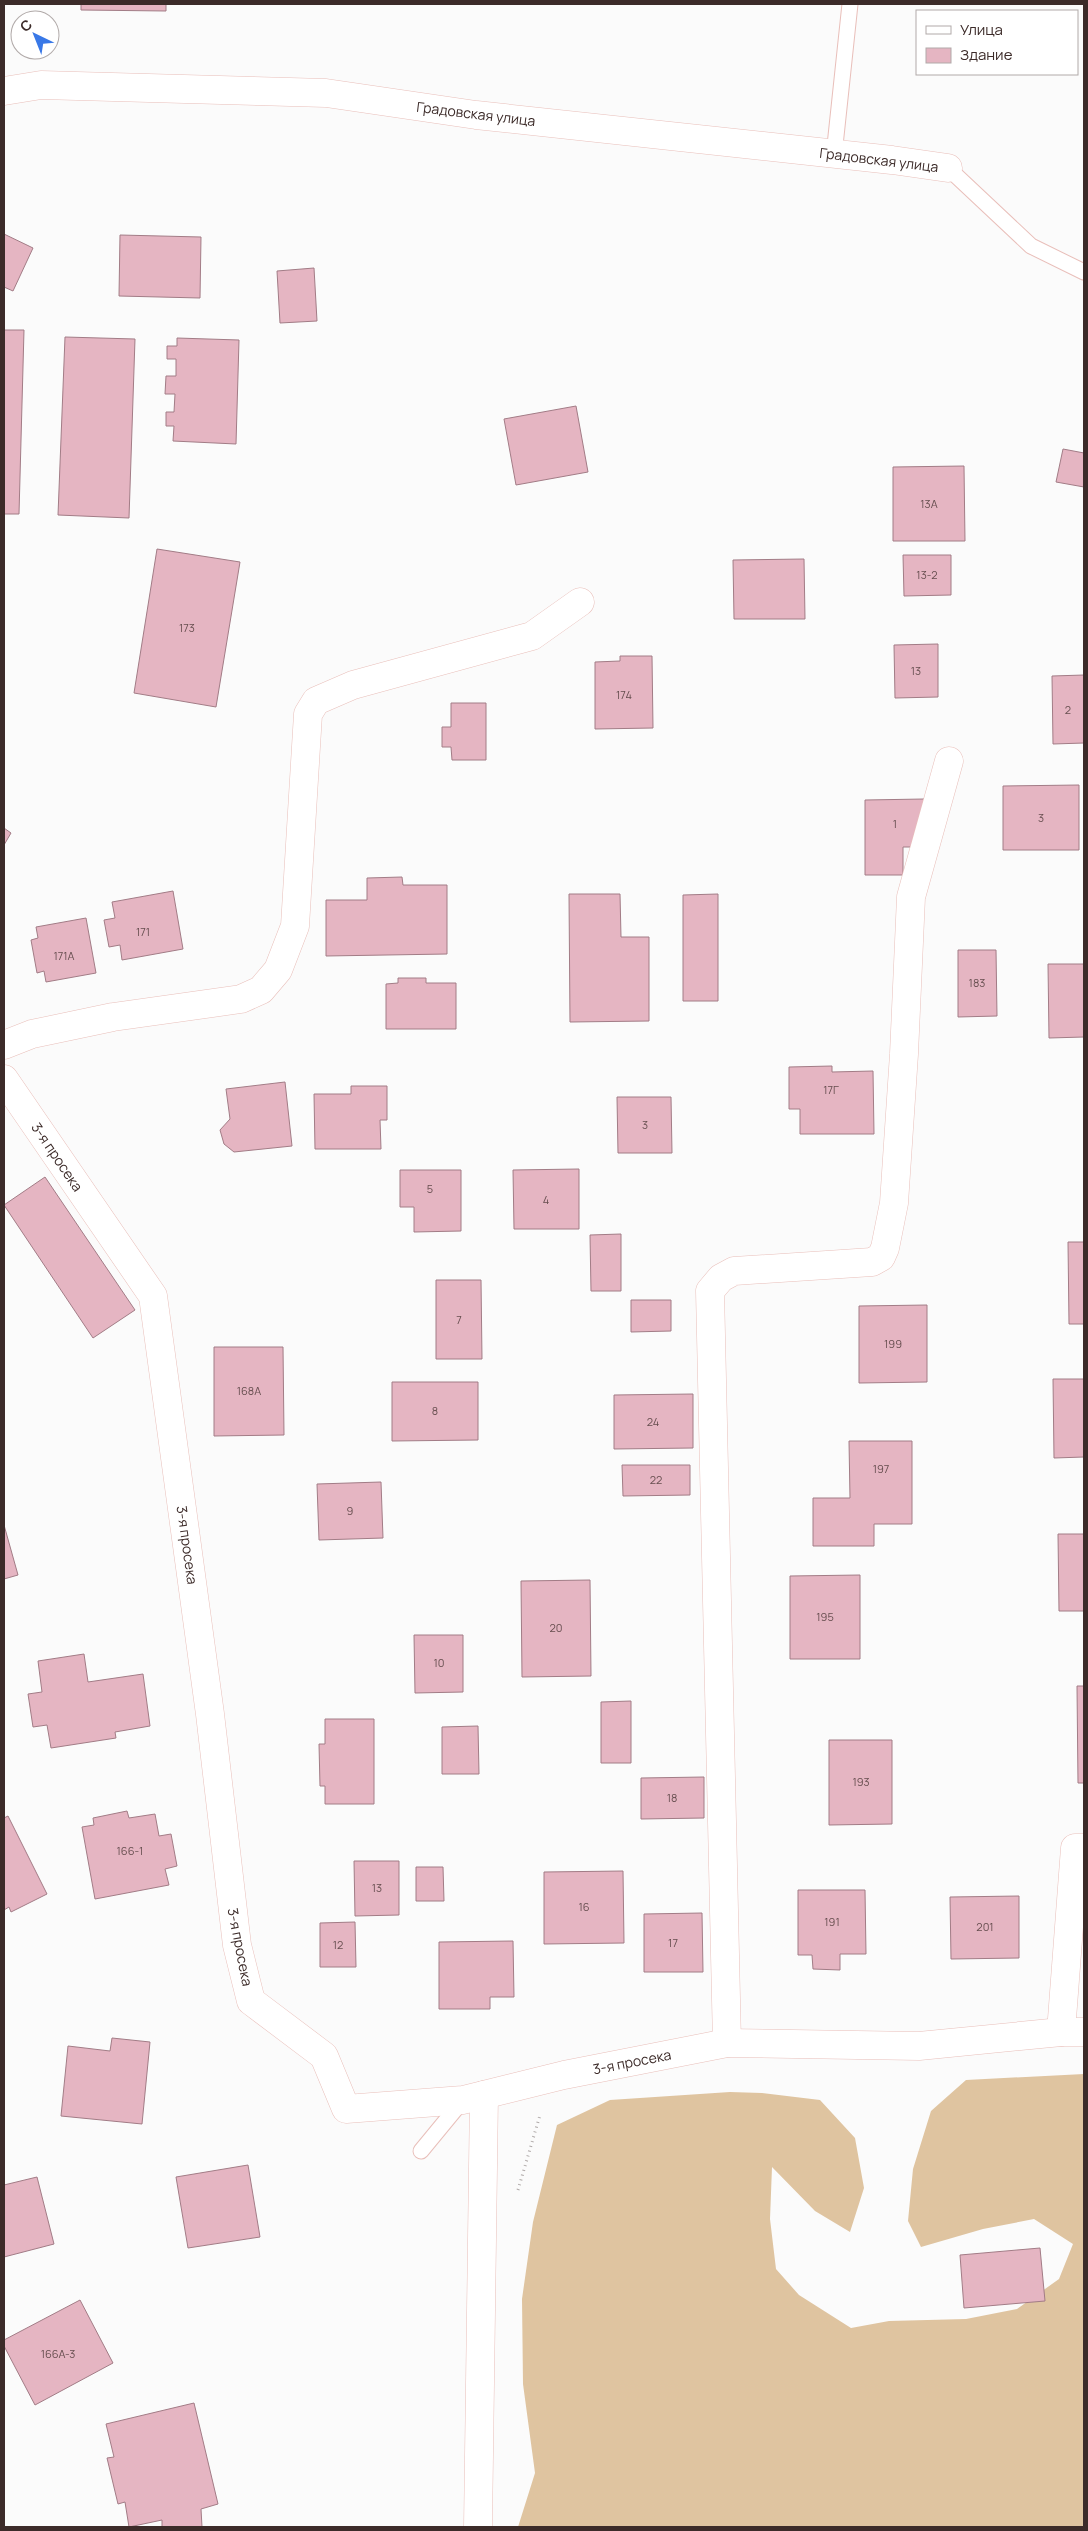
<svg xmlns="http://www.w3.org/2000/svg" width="1088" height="2531" font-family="Manrope,sans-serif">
<rect width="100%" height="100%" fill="#fbfbfb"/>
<!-- forest -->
<polygon fill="#dfc4a0" points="1084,2074 1084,2527 518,2527 535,2473 523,2384 522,2299 533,2222 557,2125 610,2100 730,2092 762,2093 820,2100 855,2138 864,2188 850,2232 815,2211 772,2167 770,2219 776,2269 799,2295 851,2328 889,2321 966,2319 1017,2309 1059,2279 1073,2244 1034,2219 983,2229 921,2247 908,2221 913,2169 931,2111 966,2080"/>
<!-- building -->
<g fill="#e5b5c2" stroke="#a27c86">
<polygon points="81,4 166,4 166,11 81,10"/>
<polygon points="4,234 33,248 13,291 4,287"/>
<polygon points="120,235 201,237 200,298 119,296"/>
<polygon points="314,268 317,321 280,323 277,271"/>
<polygon points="4,330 24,330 19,514 4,514"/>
<polygon points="65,337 135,339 129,518 58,515"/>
<polygon points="177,338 239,340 236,444 173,441 174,426 166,426 166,412 174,412 175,394 165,394 166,376 176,376 176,359 167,359 167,346 177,346"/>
<polygon points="576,406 588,472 516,485 504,419"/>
<polygon points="1063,449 1084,453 1084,487 1056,482"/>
<polygon points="964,466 965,541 893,541 893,467"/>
<polygon points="157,549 240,562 216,707 134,693"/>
<polygon points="903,555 951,555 951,595 904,596"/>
<polygon points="804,559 805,619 734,619 733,560"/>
<polygon points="938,644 938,697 895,698 894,645"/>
<polygon points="620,656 652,656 653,728 595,729 595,662 620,661"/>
<polygon points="1084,675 1084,743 1053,744 1052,676"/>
<polygon points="451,703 486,703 486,760 452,760 451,747 442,747 442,727 451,727"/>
<polygon points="1079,785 1079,850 1003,850 1003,786"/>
<polygon points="924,799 925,847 903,847 903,875 865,875 865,800"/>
<polygon points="4,828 11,833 4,845"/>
<polygon points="402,877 403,885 447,885 447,954 326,956 326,900 367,900 367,878"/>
<polygon points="173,891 183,949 122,960 120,945 109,947 104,920 115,918 112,902"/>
<polygon points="569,894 620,894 621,937 649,937 649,1021 570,1022"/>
<polygon points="718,894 718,1001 683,1001 683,895"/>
<polygon points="86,918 96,973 46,982 44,971 37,973 31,940 38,938 36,927"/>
<polygon points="958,950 996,950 997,1016 958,1017"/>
<polygon points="1048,964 1084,964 1084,1037 1049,1038"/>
<polygon points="398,978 426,978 426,983 456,983 456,1029 386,1029 386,984 398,983"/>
<polygon points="832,1066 832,1072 873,1071 874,1134 800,1134 800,1109 789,1109 789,1067"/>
<polygon points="285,1082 292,1146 234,1152 224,1144 220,1130 230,1119 226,1089"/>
<polygon points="351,1086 387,1086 387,1120 380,1120 381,1149 315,1149 314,1094 351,1094"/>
<polygon points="617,1097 671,1097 672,1153 618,1153"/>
<polygon points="579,1169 579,1229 514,1229 513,1170"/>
<polygon points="400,1170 461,1170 461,1231 414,1232 414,1207 400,1207"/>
<polygon points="45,1177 135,1310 93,1338 4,1205"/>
<polygon points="621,1234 621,1291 591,1291 590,1235"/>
<polygon points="1068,1242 1084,1242 1084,1324 1069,1324"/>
<polygon points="436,1280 481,1280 482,1359 436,1359"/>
<polygon points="631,1300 671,1300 671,1331 631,1332"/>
<polygon points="927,1305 927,1382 859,1383 859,1306"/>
<polygon points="214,1347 283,1347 284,1435 214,1436"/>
<polygon points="1053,1379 1084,1379 1084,1457 1054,1458"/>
<polygon points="392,1382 478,1382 478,1440 392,1441"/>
<polygon points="693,1394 693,1448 614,1449 614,1395"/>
<polygon points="849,1441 912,1441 912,1524 874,1524 874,1546 813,1546 813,1498 850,1498"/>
<polygon points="622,1465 690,1465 690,1495 623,1496"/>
<polygon points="381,1482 383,1538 319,1540 317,1484"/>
<polygon points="4,1525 18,1575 4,1579"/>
<polygon points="1058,1534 1084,1534 1084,1611 1059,1611"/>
<polygon points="860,1575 860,1659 790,1659 790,1576"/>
<polygon points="590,1580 591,1676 522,1677 521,1581"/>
<polygon points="414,1635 463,1635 463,1692 415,1693"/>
<polygon points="84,1654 88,1682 143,1674 150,1726 115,1732 116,1738 51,1748 47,1725 33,1727 28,1694 42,1692 38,1661"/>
<polygon points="1077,1686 1084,1686 1084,1783 1078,1783"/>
<polygon points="631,1701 631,1763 601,1763 601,1702"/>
<polygon points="325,1719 374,1719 374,1804 325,1804 325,1786 320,1786 319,1744 325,1744"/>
<polygon points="478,1726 479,1774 442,1774 442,1727"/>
<polygon points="829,1740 892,1740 892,1824 829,1825"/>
<polygon points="704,1777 704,1818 641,1819 641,1778"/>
<polygon points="127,1811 129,1818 155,1814 159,1836 171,1834 177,1866 165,1869 169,1885 95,1899 82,1827 94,1825 93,1818"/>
<polygon points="8,1816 47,1894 11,1912 9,1907 4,1910 4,1818"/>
<polygon points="354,1861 399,1861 399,1915 355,1916"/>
<polygon points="416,1867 443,1867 444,1901 416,1901"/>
<polygon points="623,1871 624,1943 544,1944 544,1872"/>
<polygon points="798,1890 865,1890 866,1954 840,1954 840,1970 813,1969 812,1955 798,1955"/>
<polygon points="1019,1896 1019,1958 951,1959 950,1897"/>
<polygon points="702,1913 703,1972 644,1972 644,1914"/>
<polygon points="355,1922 356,1967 320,1967 320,1923"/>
<polygon points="513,1941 514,1997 490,1997 490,2009 439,2009 439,1942"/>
<polygon points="112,2038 150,2042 142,2124 61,2116 68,2046 110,2051"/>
<polygon points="248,2165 260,2237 188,2248 176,2177"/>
<polygon points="37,2177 54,2244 4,2257 4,2185"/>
<polygon points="1040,2248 1045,2301 964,2308 960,2255"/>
<polygon points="80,2300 113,2363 35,2405 4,2346 4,2340"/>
<polygon points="194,2403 218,2504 201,2509 202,2527 162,2527 162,2520 129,2527 125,2502 118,2504 107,2458 114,2457 106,2424"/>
</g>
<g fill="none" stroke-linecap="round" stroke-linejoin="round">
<defs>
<g id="service">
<polyline points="834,155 850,4"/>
<polyline points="948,168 1031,246 1084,272"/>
<polyline points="421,2151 463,2100"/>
</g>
<g id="minor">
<polyline points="4,91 41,85 326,93 476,115 892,160 948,168"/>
<polyline points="4,1045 32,1034 113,1017 241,999 261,990 278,970 295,926 308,714 316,701 353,685 532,636 580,602"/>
<polyline points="4,1079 153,1296 210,1714 237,1945 251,2001 324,2056 346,2109 463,2100 564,2075 727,2043 919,2046 1061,2032 1084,2032"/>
<polyline points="1061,2032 1075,1848 1084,1848"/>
<polyline points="727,2043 710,1291 721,1278 734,1271 872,1262 881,1257 885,1248 894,1203 904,1054 911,897 949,761"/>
<polyline points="478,2527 484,2095"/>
</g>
</defs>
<!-- service casing -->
<use href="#service" stroke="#e9bfba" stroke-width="17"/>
<!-- minor casing -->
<use href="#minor" stroke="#e9bfba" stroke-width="29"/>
<!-- path -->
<polyline stroke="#afa9a8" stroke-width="3" stroke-dasharray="1 4" stroke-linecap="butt" points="518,2190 540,2115"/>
<!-- service -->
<use href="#service" stroke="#fff" stroke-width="15"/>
<!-- minor -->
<use href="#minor" stroke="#fff" stroke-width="28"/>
</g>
<g text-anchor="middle" stroke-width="5" stroke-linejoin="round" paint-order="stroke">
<!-- number labels -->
<g font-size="11" fill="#664e4f">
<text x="929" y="508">13А</text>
<text x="927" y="579">13-2</text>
<text x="187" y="632">173</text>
<text x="916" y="675">13</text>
<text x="624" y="699">174</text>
<text x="1068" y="714">2</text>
<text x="1041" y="822">3</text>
<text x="895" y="828">1</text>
<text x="143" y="936">171</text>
<text x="64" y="960">171А</text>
<text x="977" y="987">183</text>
<text x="831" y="1094">17Г</text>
<text x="645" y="1129">3</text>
<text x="430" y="1193">5</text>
<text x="546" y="1204">4</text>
<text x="459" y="1324">7</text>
<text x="893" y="1348">199</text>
<text x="249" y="1395">168А</text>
<text x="435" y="1415">8</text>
<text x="653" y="1426">24</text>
<text x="881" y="1473">197</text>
<text x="656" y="1484">22</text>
<text x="350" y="1515">9</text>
<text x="825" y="1621">195</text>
<text x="556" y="1632">20</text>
<text x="439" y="1667">10</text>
<text x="861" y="1786">193</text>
<text x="672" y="1802">18</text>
<text x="130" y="1855">166-1</text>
<text x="377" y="1892">13</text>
<text x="584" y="1911">16</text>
<text x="832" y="1926">191</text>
<text x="985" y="1931">201</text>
<text x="673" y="1947">17</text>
<text x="338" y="1949">12</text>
<text x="58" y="2358">166А-3</text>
</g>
<!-- street labels -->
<g font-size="14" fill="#3c2b29" stroke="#fff">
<text transform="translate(476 114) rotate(7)" y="5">Градовская улица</text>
<text transform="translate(879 160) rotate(7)" y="5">Градовская улица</text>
<text transform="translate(57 1157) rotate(56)" y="5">3-я просека</text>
<text transform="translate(187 1545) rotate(82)" y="5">3-я просека</text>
<text transform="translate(240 1947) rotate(79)" y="5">3-я просека</text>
<text transform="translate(632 2062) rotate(-11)" y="5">3-я просека</text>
</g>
</g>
<!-- border -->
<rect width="1088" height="2531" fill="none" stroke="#3c2b29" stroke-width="10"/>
<!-- legend -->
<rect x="916" y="10" width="162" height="65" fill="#ffffff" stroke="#b1aaa9"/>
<rect x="926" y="26" width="25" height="8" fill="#ffffff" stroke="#b1aaa9"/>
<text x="960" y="35" font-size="15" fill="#3c2b29">Улица</text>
<rect x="926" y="48" width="25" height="15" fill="#e5b5c2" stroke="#b1aaa9"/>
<text x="960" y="60" font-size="15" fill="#3c2b29">Здание</text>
<!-- north arrow -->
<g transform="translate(35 35) rotate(317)"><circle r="24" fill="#ffffff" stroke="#b1aaa9"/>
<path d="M0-4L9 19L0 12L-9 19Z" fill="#3978e7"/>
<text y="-8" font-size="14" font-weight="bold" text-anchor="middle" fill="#3c2b29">С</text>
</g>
</svg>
